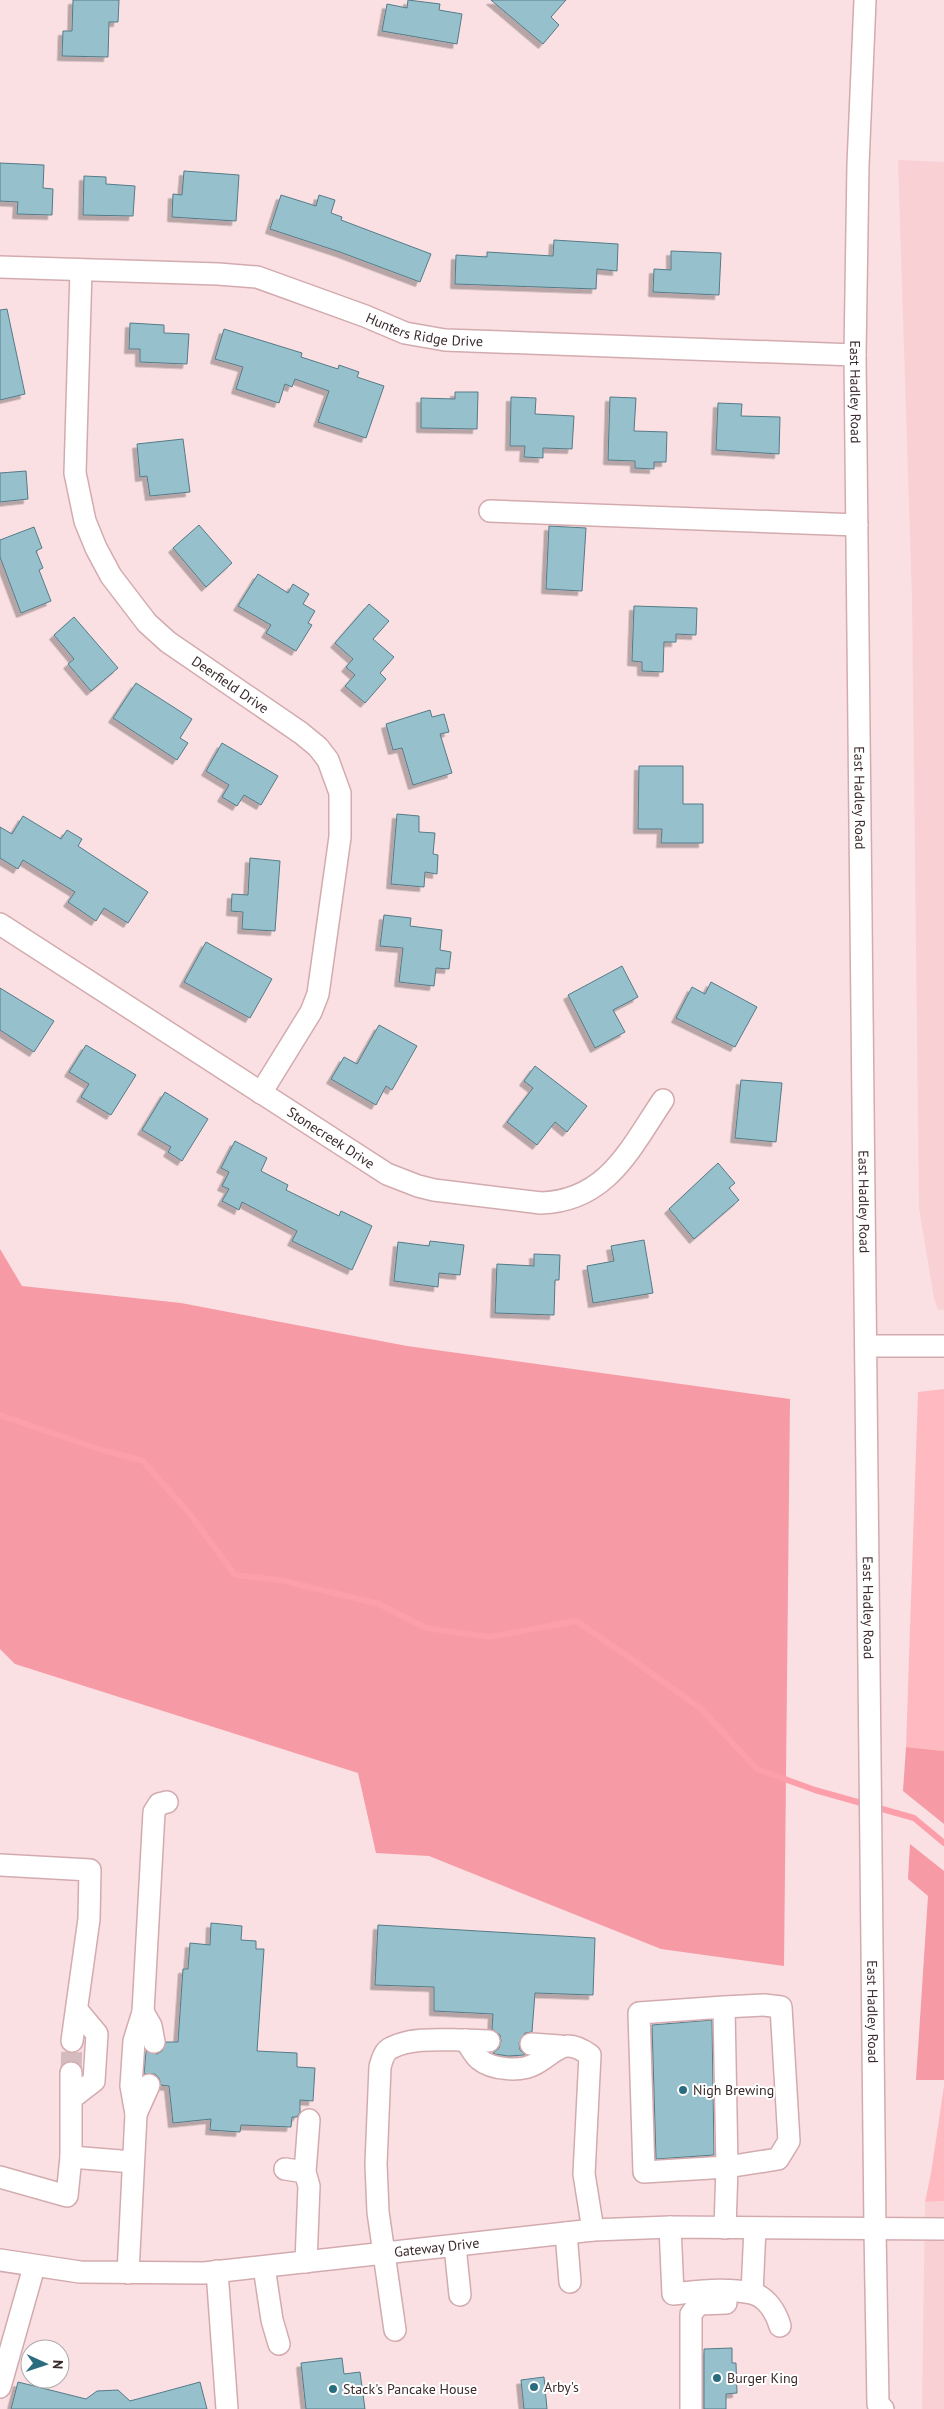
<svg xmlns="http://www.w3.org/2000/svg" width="944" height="2409" font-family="'PT Sans',sans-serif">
<defs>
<filter id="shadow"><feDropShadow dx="-4.5" dy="4.5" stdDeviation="0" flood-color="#0004"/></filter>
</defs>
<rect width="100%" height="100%" fill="#fae0e2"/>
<!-- built -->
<g fill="#f9d0d4">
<polygon points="898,160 944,162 944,1310 938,1310 934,1298 919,1208 912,599"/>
<polygon points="944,2201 944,2409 922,2409 925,2202"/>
</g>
<!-- green -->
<g fill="#ffbac1">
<polygon points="944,1389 944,1751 906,1747 918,1392"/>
<polygon points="944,2086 944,2201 925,2202 931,2173"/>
</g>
<!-- forest -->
<g fill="#f69aa5">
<polygon points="0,1249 22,1286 181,1303 407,1346 790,1399 784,1966 661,1949 429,1856 376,1853 358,1773 15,1664 0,1649"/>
<polygon points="906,1747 944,1751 944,1824 903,1791"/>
<polygon points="910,1844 944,1871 944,2080 916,2080 928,1896 908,1879"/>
</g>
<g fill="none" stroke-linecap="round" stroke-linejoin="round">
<!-- stream -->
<polyline stroke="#fc9fab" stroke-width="6" points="0,1415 99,1449 143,1461 189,1513 235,1575 280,1580 379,1604 426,1628 490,1637 576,1621 640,1665 701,1709 757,1769 815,1790 914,1818 944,1843"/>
</g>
<!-- building -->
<g fill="#96c0cc" stroke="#547b87" filter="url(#shadow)">
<polygon points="73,0 119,0 118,22 109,22 108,57 62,56 63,31 72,31"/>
<polygon points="408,0 440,4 439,10 462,14 457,44 382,31 387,4 407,8"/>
<polygon points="491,0 566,0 551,17 559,25 543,44"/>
<polygon points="0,163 44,165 43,188 53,189 52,215 17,214 18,202 0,201"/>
<polygon points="184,171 239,175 236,221 172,217 173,194 182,195"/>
<polygon points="84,176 106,177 106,184 135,186 133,216 83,215"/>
<polygon points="281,195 316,206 319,195 335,200 331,213 342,217 341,220 431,254 420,282 340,252 270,229"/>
<polygon points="554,240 618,244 617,271 597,269 596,289 455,284 456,255 487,257 487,252 553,256"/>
<polygon points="671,251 721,253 719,295 653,292 654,269 671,270"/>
<polygon points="7,309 25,394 0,400 0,310"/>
<polygon points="130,323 164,325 164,333 189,334 187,364 140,362 140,349 129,349"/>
<polygon points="224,329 302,353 301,357 338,369 339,365 359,372 357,377 384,386 366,438 318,422 329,391 295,379 292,387 285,384 279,403 236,389 243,367 215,359"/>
<polygon points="455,392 478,392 477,429 421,428 421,398 455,399"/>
<polygon points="511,397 536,398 535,414 574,416 572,449 543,448 543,458 524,457 525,446 510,446"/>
<polygon points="610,397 636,398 634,431 667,432 666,462 654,462 654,469 635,468 635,461 608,460"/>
<polygon points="718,403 742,404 741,416 780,417 779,454 716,450"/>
<polygon points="183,439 190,492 150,496 147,476 140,477 137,444"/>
<polygon points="26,471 28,499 0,502 0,473"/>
<polygon points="199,525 232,563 206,587 173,548"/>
<polygon points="549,526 586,528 582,591 546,589"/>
<polygon points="34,527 42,548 36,551 43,568 39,570 51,601 21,613 0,557 0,540"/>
<polygon points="258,574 288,593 293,584 309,594 303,604 315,611 308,623 312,625 296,651 266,633 271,625 238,606"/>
<polygon points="369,604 389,621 373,639 394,657 380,673 386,679 365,703 345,686 355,675 346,667 353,659 335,643"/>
<polygon points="634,606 697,608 696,635 676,634 676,642 664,642 663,672 642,671 642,662 632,661"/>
<polygon points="74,617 118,668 91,691 68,664 74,659 54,635"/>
<polygon points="136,683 192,719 180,738 188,743 177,760 113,718"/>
<polygon points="430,710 432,717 444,714 449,732 440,734 452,773 413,785 402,748 393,750 386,724"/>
<polygon points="222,743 278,776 261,805 244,795 237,806 222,797 229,785 206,771"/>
<polygon points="639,766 683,766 683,804 703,804 703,843 661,843 662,829 638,829"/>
<polygon points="397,814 419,816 419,832 435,833 433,854 438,855 437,874 425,872 424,887 391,884"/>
<polygon points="23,816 61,839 67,830 82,839 78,846 148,892 128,923 104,908 96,921 68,902 75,892 23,860 18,869 0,858 0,827 12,834"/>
<polygon points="250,858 280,861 275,931 242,929 243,912 231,911 232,894 248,895"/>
<polygon points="384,915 411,918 410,926 442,930 440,950 451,952 449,969 436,968 434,986 399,982 403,948 380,946"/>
<polygon points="206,942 272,979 250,1018 184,982"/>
<polygon points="622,966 638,997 613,1010 625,1032 595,1048 568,995"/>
<polygon points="711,982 757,1007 735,1047 676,1018 692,987 705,994"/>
<polygon points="0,988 54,1021 34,1052 0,1030"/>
<polygon points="379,1025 417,1046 392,1090 386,1086 376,1105 331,1079 344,1057 357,1064"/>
<polygon points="86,1045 136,1075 111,1115 81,1097 89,1084 69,1072"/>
<polygon points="535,1066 587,1106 567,1132 555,1122 537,1145 507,1122 533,1088 524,1081"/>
<polygon points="741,1080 782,1083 776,1142 735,1138"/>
<polygon points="165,1092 208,1119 182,1161 168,1152 171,1147 142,1130"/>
<polygon points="235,1141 267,1158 261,1171 288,1185 286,1190 339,1216 341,1211 372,1226 352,1270 292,1241 297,1231 242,1202 239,1210 222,1201 229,1189 222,1186 229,1172 221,1168"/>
<polygon points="718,1163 735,1183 729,1188 739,1200 694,1239 669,1209"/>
<polygon points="644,1240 653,1293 593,1303 587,1266 614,1261 611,1246"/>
<polygon points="430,1241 464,1245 460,1275 439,1273 438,1287 394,1281 398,1242 429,1246"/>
<polygon points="534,1254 560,1255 559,1280 555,1280 554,1315 495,1313 497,1264 534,1266"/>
<polygon points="211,1923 242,1926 241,1940 256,1941 256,1949 264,1949 257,2051 297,2053 297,2067 315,2068 313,2101 300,2100 300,2112 297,2117 292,2117 291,2127 241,2125 240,2132 210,2130 211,2119 173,2123 169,2086 161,2085 159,2078 155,2074 144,2074 146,2051 157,2054 162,2051 166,2042 178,2042 183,1969 188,1969 190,1943 210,1945"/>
<polygon points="378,1925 595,1938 593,1995 535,1993 532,2032 525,2033 519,2043 520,2050 525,2055 508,2056 495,2054 493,2053 499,2048 501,2041 500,2035 492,2029 493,2014 434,2011 434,1987 375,1985"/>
<polygon points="712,2020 714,2155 656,2159 652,2025"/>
<polygon points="732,2348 732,2363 736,2363 737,2393 726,2394 726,2409 704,2409 704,2349"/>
<polygon points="342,2358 344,2374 360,2372 365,2409 306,2409 301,2363"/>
<polygon points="544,2377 547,2409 524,2409 521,2380"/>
<polygon points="18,2382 86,2399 97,2391 118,2390 130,2401 200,2382 207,2409 11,2409"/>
</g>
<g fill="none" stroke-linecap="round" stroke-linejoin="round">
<!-- minor-tunnel -->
<polyline stroke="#d4bcbe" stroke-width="21" stroke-dasharray="21 11" stroke-linecap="butt" points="71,2073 72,2041"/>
<defs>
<g id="minor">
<path id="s1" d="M865 0 858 165 855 355 875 2229 878 2404 883 2409"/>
<path id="s2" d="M0 267 218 274 257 277 365 316 405 333 445 340 855 355"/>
<path id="s3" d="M81 270 75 473 85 521 96 548 111 576 147 623 168 642 301 733 318 747 328 760 340 793V837L318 994 311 1012 261 1093"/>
<polyline points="490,511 857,525"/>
<path id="s4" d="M0 924 387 1174 418 1186 434 1190 541 1203C607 1201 630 1149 663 1100"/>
<polyline points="867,1346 944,1346"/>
<polyline points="0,1865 90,1870 89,1919 72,2041"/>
<polyline points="724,2007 639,2013 644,2172 727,2167 724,2007 764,2005 781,2007 789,2141 778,2159 727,2167 725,2228"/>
<polyline points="143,2012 151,2026 154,2042"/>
<polyline points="465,2040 489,2041"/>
<polyline points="531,2044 560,2046"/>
<polyline points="72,2098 94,2081 97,2034 77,2010"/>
<polyline points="136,2114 149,2085"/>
<polyline points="71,2157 133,2162"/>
<polyline points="285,2169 305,2172"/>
<polyline points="0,2177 67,2196 71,2157 71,2073"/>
<path d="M670 2227 673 2294C697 2291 726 2288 751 2293 766 2296 776 2312 780 2326"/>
<polyline points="566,2233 570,2282"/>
<polyline points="455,2246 460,2295"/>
<path id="s5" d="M0 2260 80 2272 204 2273 593 2230 670 2227 944 2229"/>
<polyline points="306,2262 309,2186 305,2172 309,2120"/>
<polyline points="264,2267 272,2320 279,2344"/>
<polyline points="217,2271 227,2409"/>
<polyline points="128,2273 136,2114 131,2086 134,2041 143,2012 154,1812 159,1804 167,1802"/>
<polyline points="752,2293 755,2228"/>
<path d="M395 2330 378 2212 376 2164 380 2067C382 2060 384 2051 391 2048 412 2037 443 2040 465 2040 470 2046 474 2055 479 2059 492 2070 521 2072 535 2064 558 2051 563 2036 590 2055L584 2174 593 2230"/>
<polyline points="0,2387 34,2267"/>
<polyline points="691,2409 691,2314 699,2304 726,2303"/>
</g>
</defs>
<!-- minor casing -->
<use href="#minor" stroke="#d3abaf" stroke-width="24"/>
<!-- minor -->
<use href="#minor" stroke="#fff" stroke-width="21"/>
</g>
<!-- markers -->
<g fill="#2a6d7f" stroke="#fff" stroke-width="2">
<circle cx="683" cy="2090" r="5"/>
<circle cx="717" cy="2378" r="5"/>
<circle cx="534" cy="2387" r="5"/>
<circle cx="333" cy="2389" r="5"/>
</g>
<g text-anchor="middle" stroke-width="4" stroke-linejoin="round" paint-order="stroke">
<!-- street labels -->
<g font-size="14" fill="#3a2a2c" stroke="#fff">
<text dy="5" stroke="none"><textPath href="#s2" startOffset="434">Hunters Ridge Drive</textPath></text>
<text dy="5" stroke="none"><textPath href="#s1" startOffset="392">East Hadley Road</textPath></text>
<text dy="5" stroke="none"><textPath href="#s3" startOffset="476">Deerfield Drive</textPath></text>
<text dy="5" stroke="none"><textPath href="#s1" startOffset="798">East Hadley Road</textPath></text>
<text dy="5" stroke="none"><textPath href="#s4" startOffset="394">Stonecreek Drive</textPath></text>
<text dy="5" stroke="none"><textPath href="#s1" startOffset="1202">East Hadley Road</textPath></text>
<text dy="5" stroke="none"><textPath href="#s1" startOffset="1608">East Hadley Road</textPath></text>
<text dy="5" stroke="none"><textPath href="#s1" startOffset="2012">East Hadley Road</textPath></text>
<text dy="5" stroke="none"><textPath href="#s5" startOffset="439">Gateway Drive</textPath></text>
</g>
<!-- poi labels -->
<g font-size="14" fill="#3a2a2c" stroke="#fff" text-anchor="start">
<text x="693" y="2095">Nigh Brewing</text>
<text x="727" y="2383">Burger King</text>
<text x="544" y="2392">Arby's</text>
<text x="343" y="2394">Stack's Pancake House</text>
</g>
</g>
<!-- north arrow -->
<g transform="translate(45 2364) rotate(93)"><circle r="24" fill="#ffffff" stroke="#b0aaab"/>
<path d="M0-4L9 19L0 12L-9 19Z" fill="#2a6d7f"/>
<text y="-8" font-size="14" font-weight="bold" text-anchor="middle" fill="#3a2a2c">N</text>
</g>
</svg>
